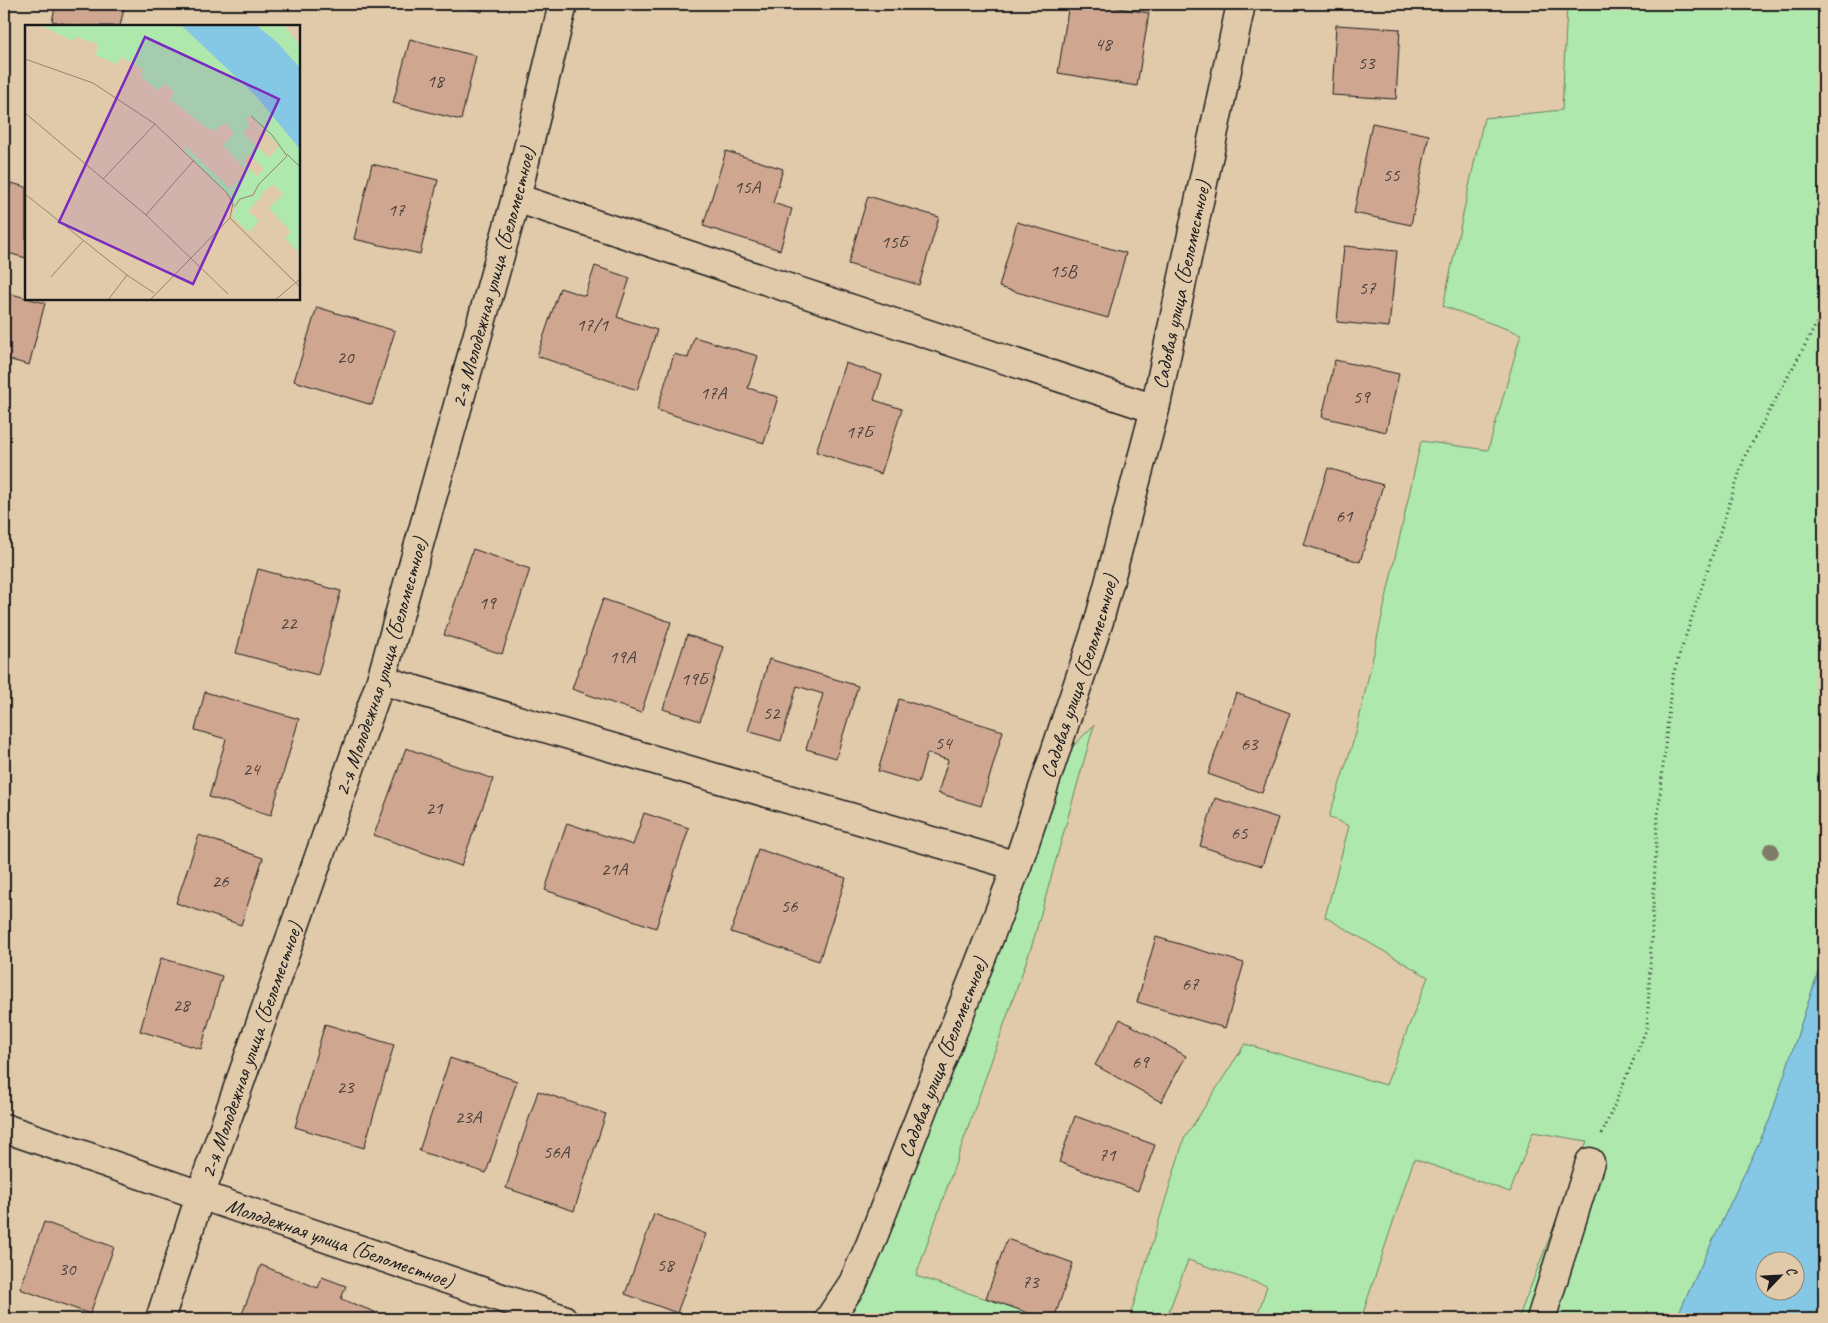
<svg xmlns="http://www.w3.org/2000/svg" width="1828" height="1323" font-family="Caveat,sans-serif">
<rect width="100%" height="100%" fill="#e1caaa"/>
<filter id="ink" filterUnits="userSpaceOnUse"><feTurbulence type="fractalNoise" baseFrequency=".02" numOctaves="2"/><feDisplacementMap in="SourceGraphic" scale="10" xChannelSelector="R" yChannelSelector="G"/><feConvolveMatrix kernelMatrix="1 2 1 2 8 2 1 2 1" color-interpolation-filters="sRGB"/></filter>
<g filter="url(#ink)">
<!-- green -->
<g fill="#aee8ad" stroke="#658264">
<polygon points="1567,4 1824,4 1824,954 1770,1119 1676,1319 1518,1319 1587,1141 1533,1132 1510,1192 1414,1159 1361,1319 1256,1319 1267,1286 1188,1260 1166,1319 1129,1319 1184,1139 1245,1044 1386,1085 1428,977 1325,917 1349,826 1329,817 1356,733 1421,441 1488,450 1521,334 1443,306 1484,118 1562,110"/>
<polygon points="1094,725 1032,945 916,1276 1049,1319 829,1319 1048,772"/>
</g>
<!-- water -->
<path fill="#85c8e6" stroke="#5b8395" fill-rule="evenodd" d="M1824 954V1319H1676L1770 1119ZM1766 1260H1796V1290H1766Z"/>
<!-- building -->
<g fill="#cfa690" stroke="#1c1c1c">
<polygon points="56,4 125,4 120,26 76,26 52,21"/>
<polygon points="451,4 484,4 482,12"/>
<polygon points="1069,4 1095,4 1149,13 1137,86 1058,73"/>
<polygon points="1336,25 1400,29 1396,99 1332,95"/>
<polygon points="410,39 476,56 461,120 393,103"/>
<polygon points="1372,123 1429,135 1411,225 1354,213"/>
<polygon points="726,151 783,169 773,203 792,209 780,250 703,226"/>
<polygon points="372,164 438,180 420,254 354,239"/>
<polygon points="11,183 26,187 26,258 4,252 4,211"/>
<polygon points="868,196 939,217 919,285 848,264"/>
<polygon points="1017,222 1126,253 1108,318 999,287"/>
<polygon points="1344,246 1397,251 1389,327 1337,322"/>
<polygon points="595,266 630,278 617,317 657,330 637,390 537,356 560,288 585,296"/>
<polygon points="4,292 45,303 29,365 4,358"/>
<polygon points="317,307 395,331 372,405 294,381"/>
<polygon points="694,337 758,356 748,388 778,397 764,443 657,410 674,354 688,358"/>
<polygon points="1335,360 1399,374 1386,432 1322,417"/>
<polygon points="845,363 882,375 874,400 902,409 881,474 816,452"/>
<polygon points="1328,468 1383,485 1360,562 1304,545"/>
<polygon points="473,549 530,569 502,654 444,635"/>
<polygon points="258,569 341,591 318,675 236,653"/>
<polygon points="603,599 671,622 641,713 572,689"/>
<polygon points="687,635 724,647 700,721 663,709"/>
<polygon points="769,659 858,686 836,758 806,749 823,694 797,686 781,741 748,731"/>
<polygon points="205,692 299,719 271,815 209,797 226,739 195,730"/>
<polygon points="1236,693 1290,713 1262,793 1208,774"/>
<polygon points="899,699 1003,731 981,806 938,793 948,760 927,753 918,783 878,771"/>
<polygon points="406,748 493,779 461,866 374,835"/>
<polygon points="1215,798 1278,818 1262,866 1200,846"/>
<polygon points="644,813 689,828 656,928 545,890 567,823 633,845"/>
<polygon points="199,835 263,858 241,925 176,903"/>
<polygon points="758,849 846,878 819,961 731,932"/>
<polygon points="1156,937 1244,963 1225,1028 1137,1002"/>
<polygon points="161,958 222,976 201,1049 140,1031"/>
<polygon points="1120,1019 1186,1056 1161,1102 1095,1065"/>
<polygon points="325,1024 394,1045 364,1148 295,1127"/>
<polygon points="450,1058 517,1081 486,1173 419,1151"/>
<polygon points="538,1091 606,1114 574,1211 506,1188"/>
<polygon points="1075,1116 1155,1145 1138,1191 1059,1162"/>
<polygon points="654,1214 706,1234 677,1313 625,1294"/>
<polygon points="44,1222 114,1247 90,1314 20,1289"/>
<polygon points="1007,1239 1073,1263 1054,1319 1045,1319 986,1298"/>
<polygon points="261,1265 318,1288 322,1277 346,1286 341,1299 375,1312 372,1319 240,1319"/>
</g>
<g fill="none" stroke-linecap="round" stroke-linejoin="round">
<defs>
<g id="minor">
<polyline points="516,198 1155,409"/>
<polyline points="381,680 1017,866"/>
<path id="s1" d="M4 1128 563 1319"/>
<path id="s2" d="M160 1319 200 1196 381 680 516 198 563 4"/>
<path id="s3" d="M829 1319 853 1283 870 1245 1017 866 1099 621 1155 409 1241 4"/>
<polyline points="1541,1319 1590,1162"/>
</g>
</defs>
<!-- minor casing -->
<use href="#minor" stroke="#1c1c1c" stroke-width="31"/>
<!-- path -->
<polyline stroke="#1c1c1c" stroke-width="3" stroke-dasharray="1 4" stroke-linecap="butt" points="1602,1134 1647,1028 1657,826 1672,678 1745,456 1824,310"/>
<!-- minor -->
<use href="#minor" stroke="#e1caaa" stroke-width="28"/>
</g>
<!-- trees -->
<circle fill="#817b68" cx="1771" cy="851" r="8"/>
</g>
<g text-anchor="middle" stroke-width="5" stroke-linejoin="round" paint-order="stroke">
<!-- number labels -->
<g font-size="19" fill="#493e39">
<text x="1103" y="50">48</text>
<text x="1366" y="69">53</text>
<text x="435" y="87">18</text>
<text x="1391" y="181">55</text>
<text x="747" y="193">15А</text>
<text x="396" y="216">17</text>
<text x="894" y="248">15Б</text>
<text x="1063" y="277">15В</text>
<text x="1367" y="294">57</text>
<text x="592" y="331">17/1</text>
<text x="345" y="363">20</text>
<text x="713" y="399">17А</text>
<text x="1361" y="403">59</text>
<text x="859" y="438">17Б</text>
<text x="1344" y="522">61</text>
<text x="487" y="609">19</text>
<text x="288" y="629">22</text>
<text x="622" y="663">19А</text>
<text x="694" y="685">19Б</text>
<text x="771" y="719">52</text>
<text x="943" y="749">54</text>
<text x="1249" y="750">63</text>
<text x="251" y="775">24</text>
<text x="434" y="814">21</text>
<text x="1239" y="839">65</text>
<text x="614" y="875">21А</text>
<text x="220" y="887">26</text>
<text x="789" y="912">56</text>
<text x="1190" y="990">67</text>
<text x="181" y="1011">28</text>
<text x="1140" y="1068">69</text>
<text x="345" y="1093">23</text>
<text x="468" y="1123">23А</text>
<text x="556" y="1158">56А</text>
<text x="1107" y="1161">71</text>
<text x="665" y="1271">58</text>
<text x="67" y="1275">30</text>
<text x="1030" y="1288">73</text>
</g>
<!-- street labels -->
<g font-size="21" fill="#1c1c1c" stroke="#e1caaa">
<text dy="7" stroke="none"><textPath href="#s2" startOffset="1094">2-я Молодежная улица (Беломестное)</textPath></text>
<text dy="7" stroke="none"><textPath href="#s3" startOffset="1096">Садовая улица (Беломестное)</textPath></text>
<text dy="7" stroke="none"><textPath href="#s2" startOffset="689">2-я Молодежная улица (Беломестное)</textPath></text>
<text dy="7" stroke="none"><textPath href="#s3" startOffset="691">Садовая улица (Беломестное)</textPath></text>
<text dy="7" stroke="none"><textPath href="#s2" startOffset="284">2-я Молодежная улица (Беломестное)</textPath></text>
<text dy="7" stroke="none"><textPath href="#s3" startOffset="286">Садовая улица (Беломестное)</textPath></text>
<text dy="7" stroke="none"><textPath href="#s1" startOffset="355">Молодежная улица (Беломестное)</textPath></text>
</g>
</g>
<!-- overview -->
<g transform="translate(25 25)">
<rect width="275" height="275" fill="#e1caaa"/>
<path d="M14 0H156L230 70 275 124V223L272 226 260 213 266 207 244 183 258 169 248 159 236 169 237 171 223 186 234 196 224 207 208 193 210 183 217 174 230 170 232 162 228 170 215 174 209 182 204 171 161 127 159 120 206 164 222 146 198 120 209 108 200 98 189 106 179 101 145 74 149 67 140 59 133 65 116 52 118 44 96 32 91 39 71 30 73 19 51 12 48 16ZM224 90 254 121 244 133 218 108 225 100 221 95ZM224 129 239 144 232 151 217 136ZM231 0H259L275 20V43L253 18Z" fill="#aee8ad" fill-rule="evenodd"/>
<path d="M156 0H231L253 18 275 43V124L230 70Z" fill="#85c8e6"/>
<path fill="none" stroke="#928471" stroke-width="1" d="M0 34 68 58 130 99 201 167 208 178 205 193 275 262M0 88 121 190 203 269M262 129 275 142M78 154 130 99M0 169 102 250 129 268M209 182 215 174 228 170 234 159 262 131 247 110 226 91M121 190 169 135M26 252 58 216M83 275 102 250M125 275 205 193M250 275 275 254"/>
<path fill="#7b2cbf" fill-opacity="0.15" stroke="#7b2cbf" stroke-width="2.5" d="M120 12 254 74 168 259 34 197Z"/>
<rect width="275" height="275" fill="none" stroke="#1c1c1c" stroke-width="2.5"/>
</g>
<!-- margin -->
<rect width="1828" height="1323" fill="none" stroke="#e1caaa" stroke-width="20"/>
<rect x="10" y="10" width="1808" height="1303" fill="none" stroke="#1c1c1c" stroke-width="2" filter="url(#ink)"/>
<!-- north arrow -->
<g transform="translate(1780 1276) rotate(65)"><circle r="24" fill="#e1caaa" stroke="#928471"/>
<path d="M0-4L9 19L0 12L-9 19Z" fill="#1c1c1c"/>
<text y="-8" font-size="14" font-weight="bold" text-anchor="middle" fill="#1c1c1c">С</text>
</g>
</svg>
